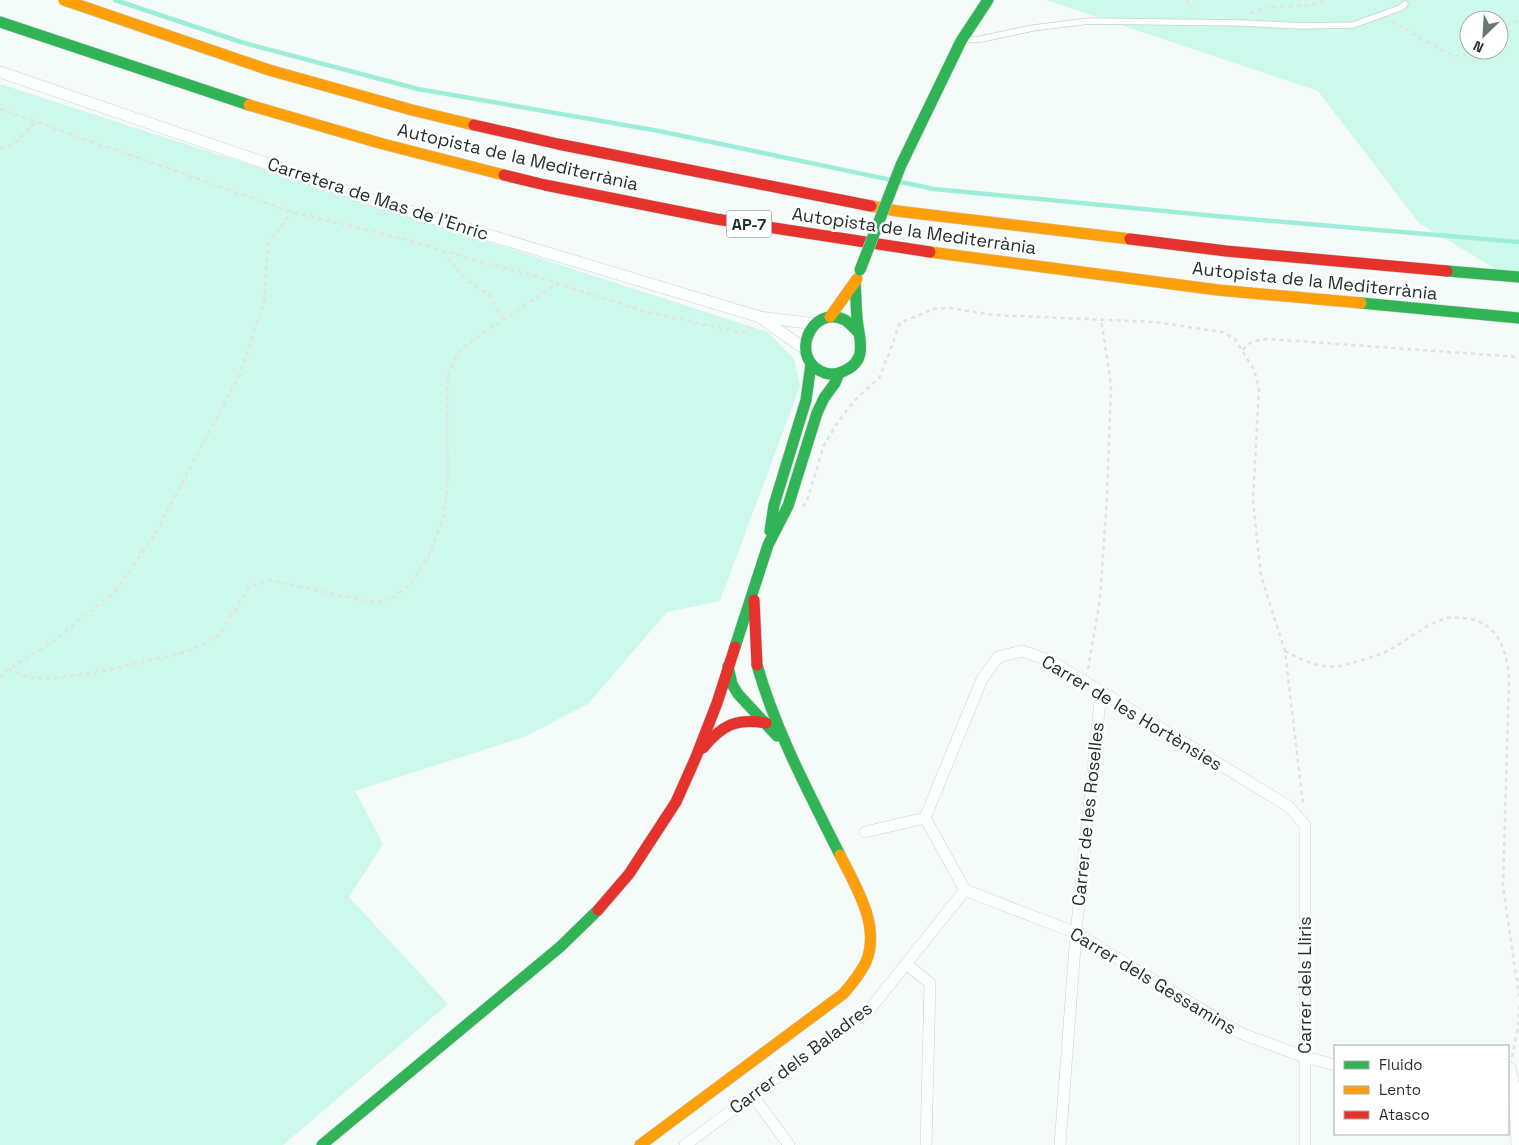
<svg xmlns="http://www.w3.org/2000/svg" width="1519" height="1145" font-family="'Space Grotesk',sans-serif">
<rect width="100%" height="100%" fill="#f4fbf9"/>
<!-- green -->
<g fill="#ccf9ec" fill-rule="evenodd">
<path d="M1046 0H1519V283L1419 223 1318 91ZM1469 20H1499V50H1469Z"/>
<polygon points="0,84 768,332 794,359 800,386 720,601 667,612 588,704 524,737 355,791 383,844 349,897 448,1004 283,1145 0,1145"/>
</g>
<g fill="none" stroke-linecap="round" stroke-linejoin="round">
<!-- stream -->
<polyline stroke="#9deed9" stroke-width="4.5" points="115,0 244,43 418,89 659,131 934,189 1226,217 1519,242"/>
<defs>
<polyline id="lane" points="965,40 981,39 1033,28 1089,21 1243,23 1302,26 1353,25 1400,8 1405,4"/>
<g id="street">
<polyline points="0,72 376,201 760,317 815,324"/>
<polyline points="761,318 805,349"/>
<polyline points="925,818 982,679 998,657 1022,651 1051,661 1288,806 1305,825 1305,1145"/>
<polyline points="925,818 965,890 1076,933 1240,1033 1305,1057 1335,1065"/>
<polyline points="865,832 925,818"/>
<polyline points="906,964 930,983 926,1145"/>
<polyline points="1508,1068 1510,1068 1514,1087 1517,1145"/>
<polyline points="753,1096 789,1145"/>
<polyline points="685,1145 870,1009 965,890"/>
<polyline points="1060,1145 1076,933 1101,692"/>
</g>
<g id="fast">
<polyline points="0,22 249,105"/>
<polyline points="901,165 961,41 988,0"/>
<polyline points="1447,271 1519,277"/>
<path d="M855 283C856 295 856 306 857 318 859 339 869 360 844 371 838 374 831 375 825 373 787 360 811 303 845 320 850 323 855 329 859 333"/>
<polyline points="1361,303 1519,318"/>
<polyline points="770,531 774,505 806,400 811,364"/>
<polyline points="735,647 768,545 788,506 817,413 824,398 835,383 839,373"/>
<path d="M757 665C776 732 809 793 840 855"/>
<polyline points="728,666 732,684 738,694 777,736"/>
<polyline points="322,1145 560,947 598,910"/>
</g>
<g id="slow">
<polyline points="64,0 269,70 412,110 474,125"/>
<polyline points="249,105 383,144 504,175"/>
<polyline points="871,206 897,211 1130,239"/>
<polyline points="930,252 1218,290 1361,303"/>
<polyline points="830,317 857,279"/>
<path d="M640 1145 843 994C852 984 860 974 866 962 881 926 856 887 840 855"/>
</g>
<g id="jam">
<polyline points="474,125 558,144 871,206"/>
<polyline points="504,175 545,185 716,219 930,252"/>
<polyline points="1130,239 1226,251 1447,271"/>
<polyline points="754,600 757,665"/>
<path d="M703 748C722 725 736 718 766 723"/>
<polyline points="598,910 629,874 676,802 696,757 717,703 735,647"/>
</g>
</defs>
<!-- lane casing -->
<use href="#lane" stroke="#cad3d0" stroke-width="7"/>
<!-- street casing -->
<use href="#street" stroke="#cad3d0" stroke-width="12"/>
<!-- fast casing -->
<use href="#fast" stroke="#cad3d0" stroke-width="12"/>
<!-- slow casing -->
<use href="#slow" stroke="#cad3d0" stroke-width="12"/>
<!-- jam casing -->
<use href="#jam" stroke="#cad3d0" stroke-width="12"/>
<!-- path -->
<g stroke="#e1e3e3" stroke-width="2.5" stroke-dasharray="4 4" stroke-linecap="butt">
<polyline points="1186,0 1195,13"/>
<path d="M1250 14C1271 0 1305 12 1324 0"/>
<path d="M1392 21C1406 29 1443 54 1458 56 1464 56 1468 55 1472 50"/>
<polyline points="1499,28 1519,20"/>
<polyline points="0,109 292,212 409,240 477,261 536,276 642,311 744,333 750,327"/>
<polyline points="0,149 14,144 35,122"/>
<polyline points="442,251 465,279 490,296 503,318"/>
<path d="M1243 350C1249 341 1257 340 1268 339L1519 357"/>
<polyline points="803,507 807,501 824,445 838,422 856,399 879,378 888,356 900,323 933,309 950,308 994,315 1155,322 1222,332 1235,339 1254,370 1259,388 1253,501 1261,576 1285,651 1303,804"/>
<path d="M1285 651C1302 660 1319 669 1339 666 1349 664 1378 656 1387 651 1407 641 1425 624 1447 618 1452 617 1458 618 1463 618 1498 620 1508 652 1509 682L1503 886 1519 996"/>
<polyline points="8,669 28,677 49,679 103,671 187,652 218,636 250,586 270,580 361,600 377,602 392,599 411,583 429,555 444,515 448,481 447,388 449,372 458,353 477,337 558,283"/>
<polyline points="1088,669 1100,599 1107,498 1111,385 1101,319"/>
<polyline points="0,678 8,669 51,643 116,591 155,534 240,374 264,301 268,243 292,212"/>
<polyline points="1512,1057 1518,1027 1519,1006"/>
</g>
<!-- lane -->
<use href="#lane" stroke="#fdfefe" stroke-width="5.5"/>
<!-- street -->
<use href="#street" stroke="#fdfefe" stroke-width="11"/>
<!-- fast -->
<use href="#fast" stroke="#30b455" stroke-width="11"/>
<!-- slow -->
<use href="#slow" stroke="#ff9f0a" stroke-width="11"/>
<!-- jam -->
<use href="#jam" stroke="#e5322d" stroke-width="11"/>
<defs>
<polyline id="fast-bridge" points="860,270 901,165"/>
</defs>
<!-- fast-bridge casing -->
<use href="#fast-bridge" stroke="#cad3d0" stroke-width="12" stroke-linecap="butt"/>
<!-- fast-bridge -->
<use href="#fast-bridge" stroke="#30b455" stroke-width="11"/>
</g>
<g text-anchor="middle" stroke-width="5" stroke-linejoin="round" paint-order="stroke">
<!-- shield labels -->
<rect fill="#fff" stroke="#656d6b" stroke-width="1" x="726.5" y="210.5" width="45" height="27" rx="4"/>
<g font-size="16" font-weight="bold" fill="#232f2c">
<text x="749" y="230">AP-7</text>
</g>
<!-- street labels -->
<g font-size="18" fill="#232f2c" stroke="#fff">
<text transform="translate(518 157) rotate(13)" y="6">Autopista de la Mediterrània</text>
<text transform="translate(378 199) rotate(18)" y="6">Carretera de Mas de l'Enric</text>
<text transform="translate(914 231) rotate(8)" y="6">Autopista de la Mediterrània</text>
<text transform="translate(1315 281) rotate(6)" y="6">Autopista de la Mediterrània</text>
<text transform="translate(1132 713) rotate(31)" y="6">Carrer de les Hortènsies</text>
<text transform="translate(1088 814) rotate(-84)" y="6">Carrer de les Roselles</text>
<text transform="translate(1153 981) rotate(31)" y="6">Carrer dels Gessamins</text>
<text transform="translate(1305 985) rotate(-90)" y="6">Carrer dels Lliris</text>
<text transform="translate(801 1058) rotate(-37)" y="6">Carrer dels Baladres</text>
</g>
</g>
<!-- legend -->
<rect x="1334" y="1045" width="175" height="90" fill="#ffffff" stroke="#a7acab"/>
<rect x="1344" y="1061" width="25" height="8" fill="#30b455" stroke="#a7acab"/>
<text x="1379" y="1070" font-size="15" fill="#232f2c">Fluido</text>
<rect x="1344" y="1086" width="25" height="8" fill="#ff9f0a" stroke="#a7acab"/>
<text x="1379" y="1095" font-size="15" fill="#232f2c">Lento</text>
<rect x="1344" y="1111" width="25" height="8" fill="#e5322d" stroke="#a7acab"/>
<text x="1379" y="1120" font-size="15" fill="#232f2c">Atasco</text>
<!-- north arrow -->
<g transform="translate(1484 35) rotate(205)"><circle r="24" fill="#ffffff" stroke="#a7acab"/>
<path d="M0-4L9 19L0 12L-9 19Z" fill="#6c7674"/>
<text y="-8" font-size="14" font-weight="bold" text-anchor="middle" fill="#232f2c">N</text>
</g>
</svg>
